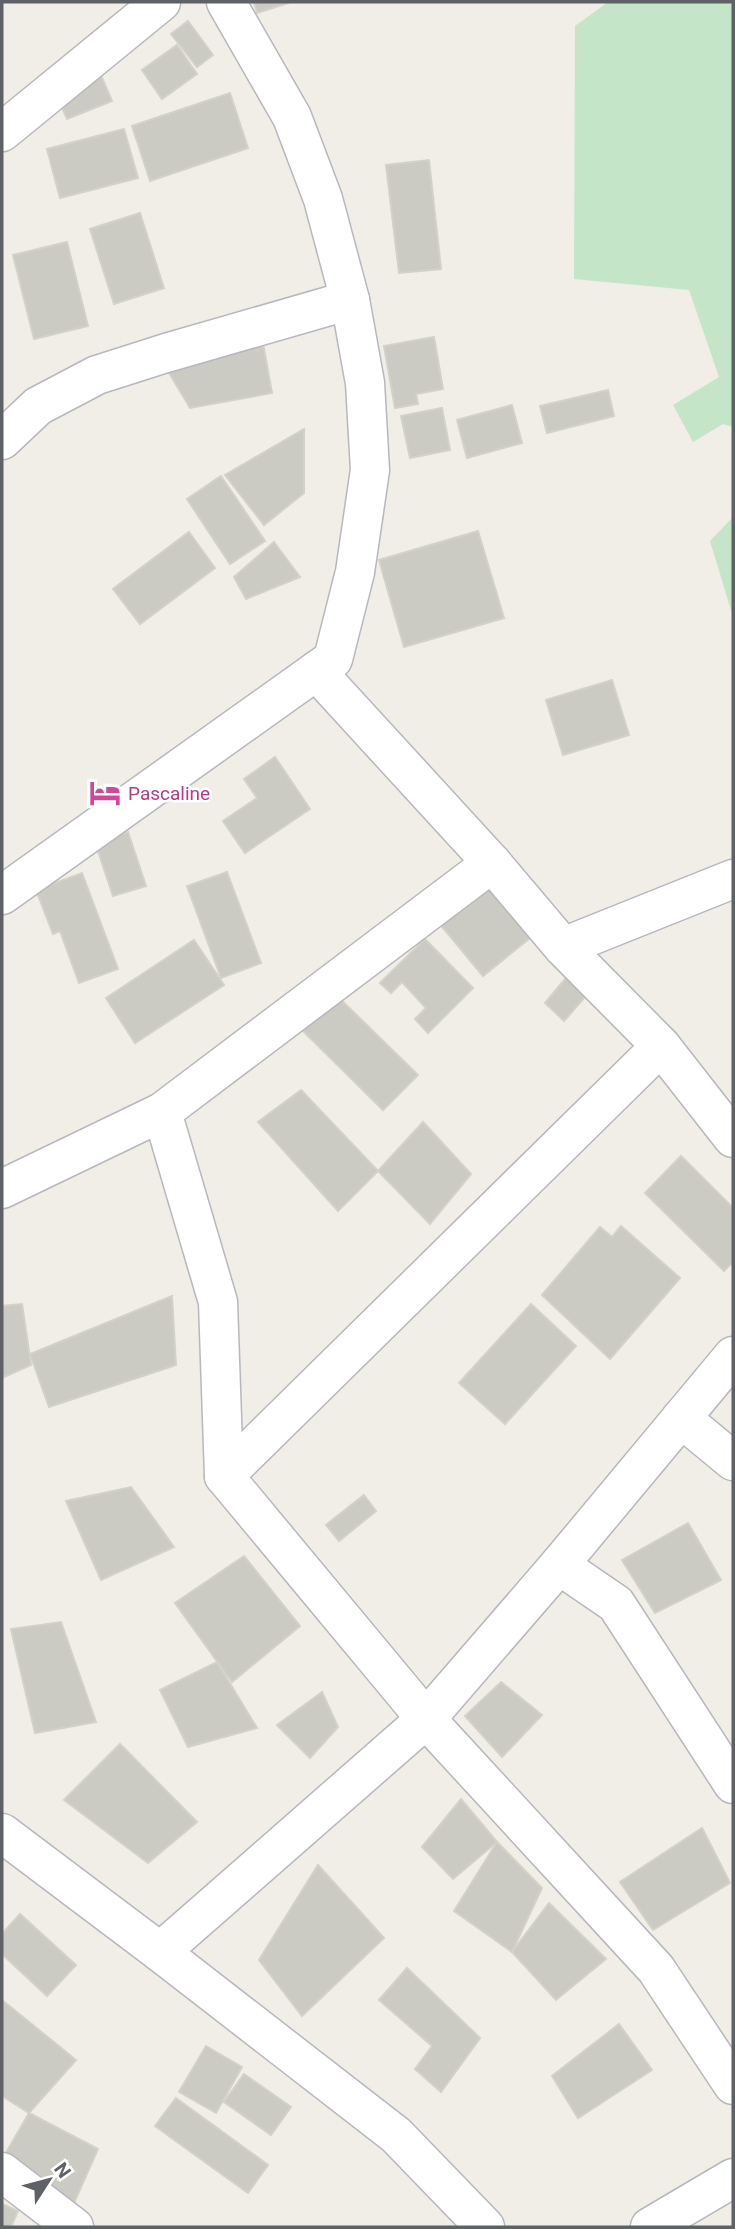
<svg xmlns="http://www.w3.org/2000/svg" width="735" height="2229" font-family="Roboto,sans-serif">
<rect width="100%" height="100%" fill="#f0eee7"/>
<!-- green -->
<g fill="#c5e5c8">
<polygon points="608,2 733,2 733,427 723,424 693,442 673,405 719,377 689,290 574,279 575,26"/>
<polygon points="733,517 733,617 710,541"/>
</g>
<!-- building -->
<g fill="#cbcac3" stroke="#d4d1c6" stroke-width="2">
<polygon points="254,2 291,2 257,13"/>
<polygon points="188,21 213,55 197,67 171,34"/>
<polygon points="177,45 197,74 162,99 142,70"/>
<polygon points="99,71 112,101 67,119 54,89"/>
<polygon points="230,93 248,148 150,181 132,126"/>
<polygon points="124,129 138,178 60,198 47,149"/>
<polygon points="429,160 441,269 399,273 386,165"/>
<polygon points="140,213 164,288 114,304 90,229"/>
<polygon points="67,242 88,326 34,339 13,255"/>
<polygon points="434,337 443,389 416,394 418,404 395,408 384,346"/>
<polygon points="262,338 272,393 190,408 159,356"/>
<polygon points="608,390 614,416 547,433 540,406"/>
<polygon points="512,405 522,443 467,458 457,420"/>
<polygon points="442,408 450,450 410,458 401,416"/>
<polygon points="304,429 304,493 264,525 225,475"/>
<polygon points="221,476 265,541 230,564 187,499"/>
<polygon points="478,531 504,618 404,647 379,560"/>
<polygon points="189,532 215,568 140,624 113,589"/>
<polygon points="274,542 300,577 246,599 234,577"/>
<polygon points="612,680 629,735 563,755 546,700"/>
<polygon points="275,757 310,809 245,853 223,821 257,798 244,779"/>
<polygon points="128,832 146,886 113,896 95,842"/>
<polygon points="227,872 261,963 221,978 187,886"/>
<polygon points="82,873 118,969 79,983 60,931 53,934 36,890"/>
<polygon points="487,874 535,934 483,976 439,923"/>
<polygon points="425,939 473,988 428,1033 415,1019 426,1008 402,982 391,993 380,983"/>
<polygon points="194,940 224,985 135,1043 106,998"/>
<polygon points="571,972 591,990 564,1021 545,1003"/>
<polygon points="334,993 418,1075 383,1110 300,1028"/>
<polygon points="301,1090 378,1171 338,1211 258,1122"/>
<polygon points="423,1122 471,1174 430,1224 378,1171"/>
<polygon points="681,1156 733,1208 733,1262 724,1271 645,1193"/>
<polygon points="621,1226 680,1278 610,1359 542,1295 600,1227 612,1237"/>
<polygon points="172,1296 176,1365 49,1407 30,1354"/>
<polygon points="22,1304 31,1365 2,1378 2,1306"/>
<polygon points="531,1304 576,1346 505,1424 459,1383"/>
<polygon points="131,1487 174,1547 101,1580 66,1501"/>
<polygon points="364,1495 376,1511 339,1541 326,1525"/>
<polygon points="688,1523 721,1580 655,1613 622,1560"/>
<polygon points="244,1556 300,1626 232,1682 175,1603"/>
<polygon points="61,1622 96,1722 35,1733 11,1629"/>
<polygon points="217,1662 257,1728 188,1747 160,1690"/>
<polygon points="501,1682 542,1715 502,1757 465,1716"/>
<polygon points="322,1692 338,1727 310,1758 277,1725"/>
<polygon points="120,1744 197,1822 148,1863 64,1800"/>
<polygon points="461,1799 497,1842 453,1879 422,1847"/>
<polygon points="702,1828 730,1883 653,1930 620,1882"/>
<polygon points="497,1842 542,1888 512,1952 454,1911"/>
<polygon points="318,1865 384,1938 302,2016 259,1960"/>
<polygon points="549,1903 606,1959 556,2000 512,1952"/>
<polygon points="20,1914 76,1965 47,1996 2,1954 2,1934"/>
<polygon points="407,1968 480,2038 441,2092 415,2069 432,2046 379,2000"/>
<polygon points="2,2000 76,2060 29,2113 2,2096"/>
<polygon points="619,2024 652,2070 578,2118 552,2076"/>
<polygon points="206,2046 242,2067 216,2113 179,2092"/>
<polygon points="244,2074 291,2107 271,2135 224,2102"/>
<polygon points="176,2098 268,2165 248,2193 155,2126"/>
<polygon points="29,2113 98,2149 74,2203 3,2158"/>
<polygon points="2,2204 18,2211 11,2227 2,2227"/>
</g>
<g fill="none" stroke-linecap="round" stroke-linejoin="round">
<defs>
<g id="street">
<polyline points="2,132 161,2"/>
<polyline points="2,440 38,406 97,375 166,353 350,300"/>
<polyline points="316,671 492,863 563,947 661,1046 733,1138"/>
<polyline points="2,895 333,659 355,572 370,470 365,383 350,300 323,199 292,117 226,2"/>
<polyline points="563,947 733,879"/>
<polyline points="162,1112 218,1302 224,1476 426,1719 656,1969 733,2085"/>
<polyline points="2,1189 162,1112 492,863"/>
<polyline points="681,1418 733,1461"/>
<polyline points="224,1476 661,1046"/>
<polyline points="559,1565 616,1604 733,1784"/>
<polyline points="2,1833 160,1952 396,2135 485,2227"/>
<polyline points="160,1952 426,1719 559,1565 733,1356"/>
<polyline points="2,2172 74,2227"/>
</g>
<polyline id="secondary" points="650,2227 733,2178"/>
</defs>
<!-- street casing -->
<use href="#street" stroke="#b7b8bd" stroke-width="41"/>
<!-- secondary casing -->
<use href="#secondary" stroke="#b5b8bd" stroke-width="41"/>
<!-- street -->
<use href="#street" stroke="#fff" stroke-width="38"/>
<!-- secondary -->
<use href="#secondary" stroke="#fff" stroke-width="38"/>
</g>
<!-- icons -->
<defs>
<symbol id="hotel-bare" viewBox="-9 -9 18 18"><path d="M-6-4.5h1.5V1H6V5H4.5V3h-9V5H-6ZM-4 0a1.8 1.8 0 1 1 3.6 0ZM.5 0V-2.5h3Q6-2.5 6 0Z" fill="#d1479c" stroke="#fff" stroke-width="2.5" paint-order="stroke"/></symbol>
</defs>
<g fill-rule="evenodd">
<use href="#hotel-bare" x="83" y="771" width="44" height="44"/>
</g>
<g text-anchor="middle" stroke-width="5" stroke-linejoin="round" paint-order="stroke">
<!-- hotel labels -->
<g font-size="19" fill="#b23c85" stroke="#fff" text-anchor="start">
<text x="128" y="800">Pascaline</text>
</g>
</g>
<!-- border -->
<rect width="735" height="2229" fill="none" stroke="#5e6166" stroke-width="7"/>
<!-- north arrow -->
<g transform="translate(49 2180) rotate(54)" stroke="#ffffff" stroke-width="5" paint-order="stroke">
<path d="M0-5L12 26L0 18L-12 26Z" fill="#5e6166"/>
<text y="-10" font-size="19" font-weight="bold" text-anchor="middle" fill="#5e6166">N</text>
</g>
</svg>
